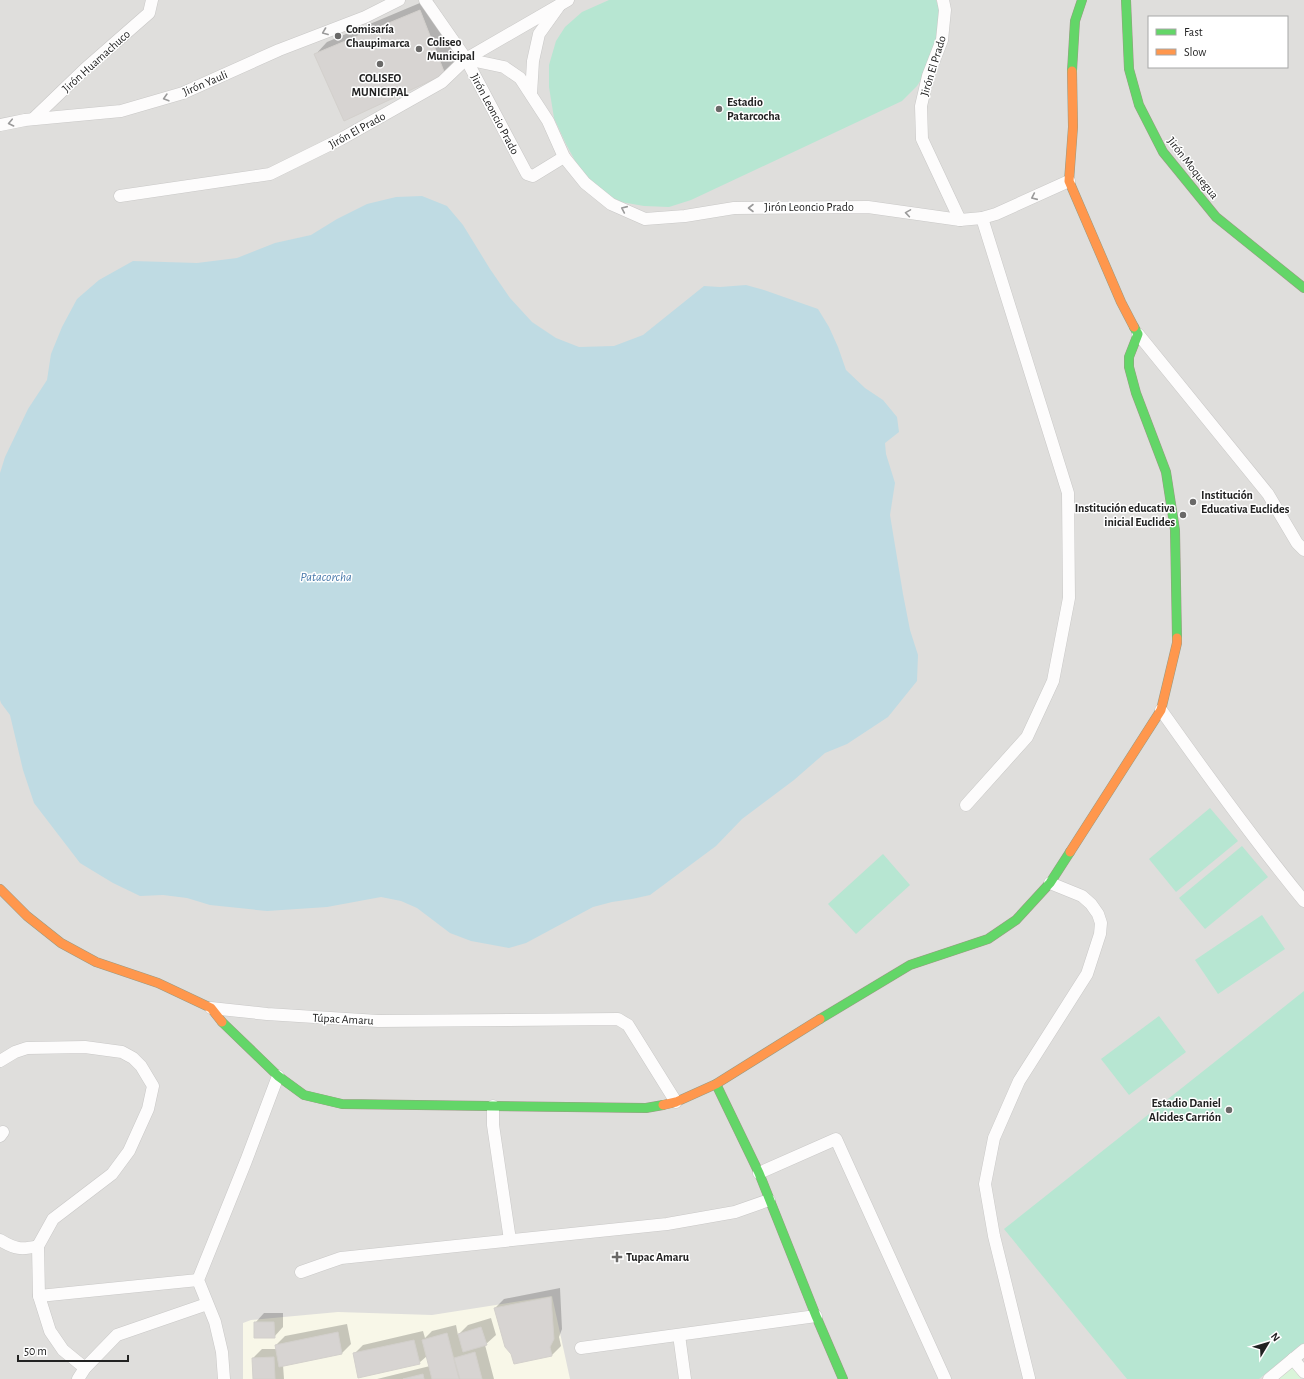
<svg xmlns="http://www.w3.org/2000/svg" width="1304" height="1379" font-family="'Alegreya Sans',sans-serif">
<rect width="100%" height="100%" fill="#f0eeeb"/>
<!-- residential -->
<path fill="#dfdedc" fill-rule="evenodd" d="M0 0H1304V1379H0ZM1149 17H1287V67H1149Z"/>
<!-- education -->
<polygon fill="#f8f7e8" points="552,1296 570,1379 243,1379 243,1323 251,1320 338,1312 432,1315"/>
<!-- park -->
<polygon fill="#daf5da" points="1289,1368 1293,1368 1301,1379 1276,1379"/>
<!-- pitch -->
<g fill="#b7e6d2">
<polygon points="609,0 936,0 939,8 941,29 928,69 917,86 902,101 691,200 669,207 644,206 621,202 598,190 579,168 566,144 554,118 549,87 549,65 556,41 565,27 582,12"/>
<polygon points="1210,808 1238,841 1176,892 1149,859"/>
<polygon points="1242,846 1268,877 1205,929 1179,898"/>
<polygon points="883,854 910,885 856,934 828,904"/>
<polygon points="1262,915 1285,949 1218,994 1195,960"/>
<polygon points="1304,991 1304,1343 1259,1379 1127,1379 1004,1229"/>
<polygon points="1159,1016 1186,1052 1129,1095 1101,1059"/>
</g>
<!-- water -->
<polygon fill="#bfdbe3" points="422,196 447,206 463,225 490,269 510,298 532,322 556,338 579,347 614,346 643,335 704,286 720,287 746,285 764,290 818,309 829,327 838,347 846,370 865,388 883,400 897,417 899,432 885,443 886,454 895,483 890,515 903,594 910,630 918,655 917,681 888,717 847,744 825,753 794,780 742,819 716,846 650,895 632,899 612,902 593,907 526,943 509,948 471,941 450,933 417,908 401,901 381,897 327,907 267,911 210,905 187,898 163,895 140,896 113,883 80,863 34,803 23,770 10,715 1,703 0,700 0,473 5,457 28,409 47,380 51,354 62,327 77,299 99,280 133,261 197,263 237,258 275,243 311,235 337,219 367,204 396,197"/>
<!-- shadow -->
<g fill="#0003">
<polygon points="427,0 433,0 457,61 445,73 315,55 327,42"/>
<polygon points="560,1288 562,1329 559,1337 561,1346 552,1355 495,1308 504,1299"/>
<polygon points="264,1313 283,1313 283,1327 274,1337 255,1323"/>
<polygon points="491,1318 496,1335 485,1345 494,1379 377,1379 430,1366 427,1356 419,1363 354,1354 363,1345 423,1331 425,1338 432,1331 456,1325 458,1335 468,1325"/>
<polygon points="347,1324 351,1344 342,1353 283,1365 284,1379 254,1379 253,1358 262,1349 277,1349 276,1345 285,1336"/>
</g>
<!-- building -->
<g fill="#d7d4d2" stroke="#d3d0cc">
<polygon points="420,10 445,74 344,121 314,54"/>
<polygon points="551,1297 554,1339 550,1347 552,1356 514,1364 511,1354 505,1347 494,1308"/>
<polygon points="254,1322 274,1322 275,1338 254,1338"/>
<polygon points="481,1327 487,1345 463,1352 458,1334"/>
<polygon points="338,1332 342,1354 279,1367 275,1345"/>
<polygon points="447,1333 459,1379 432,1379 422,1340"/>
<polygon points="414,1340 420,1364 358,1378 353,1353"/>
<polygon points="475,1352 482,1379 460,1379 454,1358"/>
<polygon points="274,1357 275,1379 253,1379 252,1358"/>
<polygon points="423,1374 424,1379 403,1379"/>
</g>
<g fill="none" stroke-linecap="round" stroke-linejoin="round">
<defs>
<g id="street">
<polyline points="425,0 466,59 504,67 520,78 548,121 564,157 585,183 611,204 645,219 685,216 734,208 868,207 960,220 982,218 996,214 1069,181"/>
<polyline points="943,0 945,10 942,40 928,76 921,106 922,139 960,220"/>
<polyline points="466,59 527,174 533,176 564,157"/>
<polyline points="531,94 533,61 539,34 559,6"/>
<polyline points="33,119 85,69 149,13 152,0"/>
<polyline points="0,125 25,120 121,111 183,93 279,50 365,17 399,0"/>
<polyline points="120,196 270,174 341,139 442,82 466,59 568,0"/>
<polyline points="1138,334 1268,494 1297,543 1304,550"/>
<path d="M1161 710C1207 775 1254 840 1304 901"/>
<polyline points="966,805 1027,737 1053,681 1069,598 1068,493 982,218"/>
<polyline points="211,1008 267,1014 378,1021 618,1019 628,1025 676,1102"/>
<polyline points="0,1061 15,1052 27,1048 85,1047 122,1052 133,1058 141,1066 153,1086 148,1109 129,1151 112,1174 53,1219 38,1246 39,1296 50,1331 63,1350 85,1368"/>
<polyline points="493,1106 493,1125 510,1240"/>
<polyline points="0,1136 3,1132"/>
<polyline points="759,1173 836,1139 945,1379"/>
<path d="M0 1240C15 1249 21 1250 38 1246"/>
<polyline points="301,1272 341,1258 667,1224 735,1212 769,1200"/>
<polyline points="39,1296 198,1280"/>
<polyline points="679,1335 685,1379"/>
<polyline points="581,1348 816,1316"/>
<polyline points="1293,1359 1304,1372"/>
<polyline points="1029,1378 994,1236 985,1184 994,1138 1019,1081 1087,974 1100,934 1101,923 1098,914 1091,904 1082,896 1050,883"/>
<polyline points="78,1379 85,1368 117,1335 207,1304"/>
<polyline points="224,1379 222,1352 215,1322 198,1280 246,1161 278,1076"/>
<polyline points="1269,1379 1304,1350"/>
</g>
<g id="fast">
<polyline points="1126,0 1129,69 1139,105 1163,152 1216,217 1304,288"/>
<polyline points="1072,71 1075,21 1082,0"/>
<polyline points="1134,327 1138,334 1129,357 1129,367 1136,393 1166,472 1175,530 1177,638"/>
<polyline points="820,1019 910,965 988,939 1016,920 1050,883 1070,852"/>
<polyline points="222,1022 278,1076 304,1095 342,1104 646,1108 663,1105"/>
<polyline points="716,1084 759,1173 816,1316 843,1379"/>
</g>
<g id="slow">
<polyline points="1072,71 1073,127 1069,181 1121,302 1134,327"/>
<polyline points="1070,852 1161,710 1177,643 1177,638"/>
<polyline points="0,889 27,916 61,943 96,962 158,983 211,1008 222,1022"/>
<polyline points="663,1105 676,1102 716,1084 820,1019"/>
</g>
</defs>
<!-- street casing -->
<use href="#street" stroke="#c9c8c7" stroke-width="13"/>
<!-- fast casing -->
<use href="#fast" stroke="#999a82" stroke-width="10"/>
<!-- slow casing -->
<use href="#slow" stroke="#999a82" stroke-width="10"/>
<!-- street -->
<use href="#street" stroke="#fdfcfc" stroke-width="12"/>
<!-- fast -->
<use href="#fast" stroke="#63d668" stroke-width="9"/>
<!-- slow -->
<use href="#slow" stroke="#ff974d" stroke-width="9"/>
</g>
<!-- one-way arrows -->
<defs><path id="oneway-chevron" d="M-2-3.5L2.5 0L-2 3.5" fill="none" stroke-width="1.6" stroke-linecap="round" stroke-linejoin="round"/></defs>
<g stroke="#9a9a9a">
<use href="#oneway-chevron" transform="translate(325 32) rotate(159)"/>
<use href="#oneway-chevron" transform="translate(166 98) rotate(164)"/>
<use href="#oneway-chevron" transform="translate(11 123) rotate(168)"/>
<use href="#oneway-chevron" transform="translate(1034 197) rotate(156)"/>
<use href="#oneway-chevron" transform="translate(751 208) rotate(180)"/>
<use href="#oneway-chevron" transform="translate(624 209) rotate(-156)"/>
<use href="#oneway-chevron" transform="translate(908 213) rotate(-171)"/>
</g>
<!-- markers -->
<g fill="#6a6968" stroke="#fff" stroke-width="1.5">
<circle cx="338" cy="36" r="4"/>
<circle cx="419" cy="49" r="4"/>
<circle cx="380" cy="64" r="4"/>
<circle cx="719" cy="109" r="4"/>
<circle cx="1193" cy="502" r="4"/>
<circle cx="1183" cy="515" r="4"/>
<circle cx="1229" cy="1110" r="4"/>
<path d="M615 1251h4v4h4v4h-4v4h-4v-4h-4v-4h4z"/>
</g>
<g text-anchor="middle" stroke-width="3" stroke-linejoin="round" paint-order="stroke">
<!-- poi labels -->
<g font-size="12" font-weight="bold" fill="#222" stroke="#fff" text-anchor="start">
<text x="346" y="33">Comisaría<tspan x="346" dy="14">Chaupimarca</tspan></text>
<text x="427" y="46">Coliseo<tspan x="427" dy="14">Municipal</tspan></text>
<text x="380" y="82" text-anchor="middle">COLISEO<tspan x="380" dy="14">MUNICIPAL</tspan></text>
<text x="727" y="106">Estadio<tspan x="727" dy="14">Patarcocha</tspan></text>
<text x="1201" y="499">Institución<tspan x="1201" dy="14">Educativa Euclides</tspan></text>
<text x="1175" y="512" text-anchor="end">Institución educativa<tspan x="1175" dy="14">inicial Euclides</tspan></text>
<text x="1221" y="1107" text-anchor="end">Estadio Daniel<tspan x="1221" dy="14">Alcides Carrión</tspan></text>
<text x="626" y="1261">Tupac Amaru</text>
</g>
<!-- street labels -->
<g font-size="12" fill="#222" stroke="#fff">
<text transform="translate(96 61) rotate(-42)" y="4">Jirón Huamachuco</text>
<text transform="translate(933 66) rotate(-73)" y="4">Jirón El Prado</text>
<text transform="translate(205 83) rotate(-23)" y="4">Jirón Yauli</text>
<text transform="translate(495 114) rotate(62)" y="4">Jirón Leoncio Prado</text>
<text transform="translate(357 130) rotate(-29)" y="4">Jirón El Prado</text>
<text transform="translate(1193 168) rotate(52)" y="4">Jirón Moquegua</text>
<text x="809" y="211">Jirón Leoncio Prado</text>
<text transform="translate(343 1019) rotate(3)" y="4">Túpac Amaru</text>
</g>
<!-- water labels -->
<g font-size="13" font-style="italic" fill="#4a7aab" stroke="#fff">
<text x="326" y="581">Patacorcha</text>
</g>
</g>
<!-- legend -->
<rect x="1148" y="16" width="140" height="52" fill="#ffffff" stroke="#a7a7a7"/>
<rect x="1156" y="29" width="20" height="6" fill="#63d668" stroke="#a7a7a7"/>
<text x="1184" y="36" font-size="12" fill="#222222">Fast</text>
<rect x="1156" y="49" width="20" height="6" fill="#ff974d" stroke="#a7a7a7"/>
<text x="1184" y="56" font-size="12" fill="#222222">Slow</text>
<!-- north arrow -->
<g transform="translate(1268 1343) rotate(52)" stroke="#ffffff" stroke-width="3" paint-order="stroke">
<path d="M0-3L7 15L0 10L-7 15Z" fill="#222222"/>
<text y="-6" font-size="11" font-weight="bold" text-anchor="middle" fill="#222222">N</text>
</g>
<!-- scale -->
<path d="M18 1355v6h110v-6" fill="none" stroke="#222222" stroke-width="2"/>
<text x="24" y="1355" font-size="12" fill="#222222" stroke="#ffffff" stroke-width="3" paint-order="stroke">50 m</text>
</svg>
